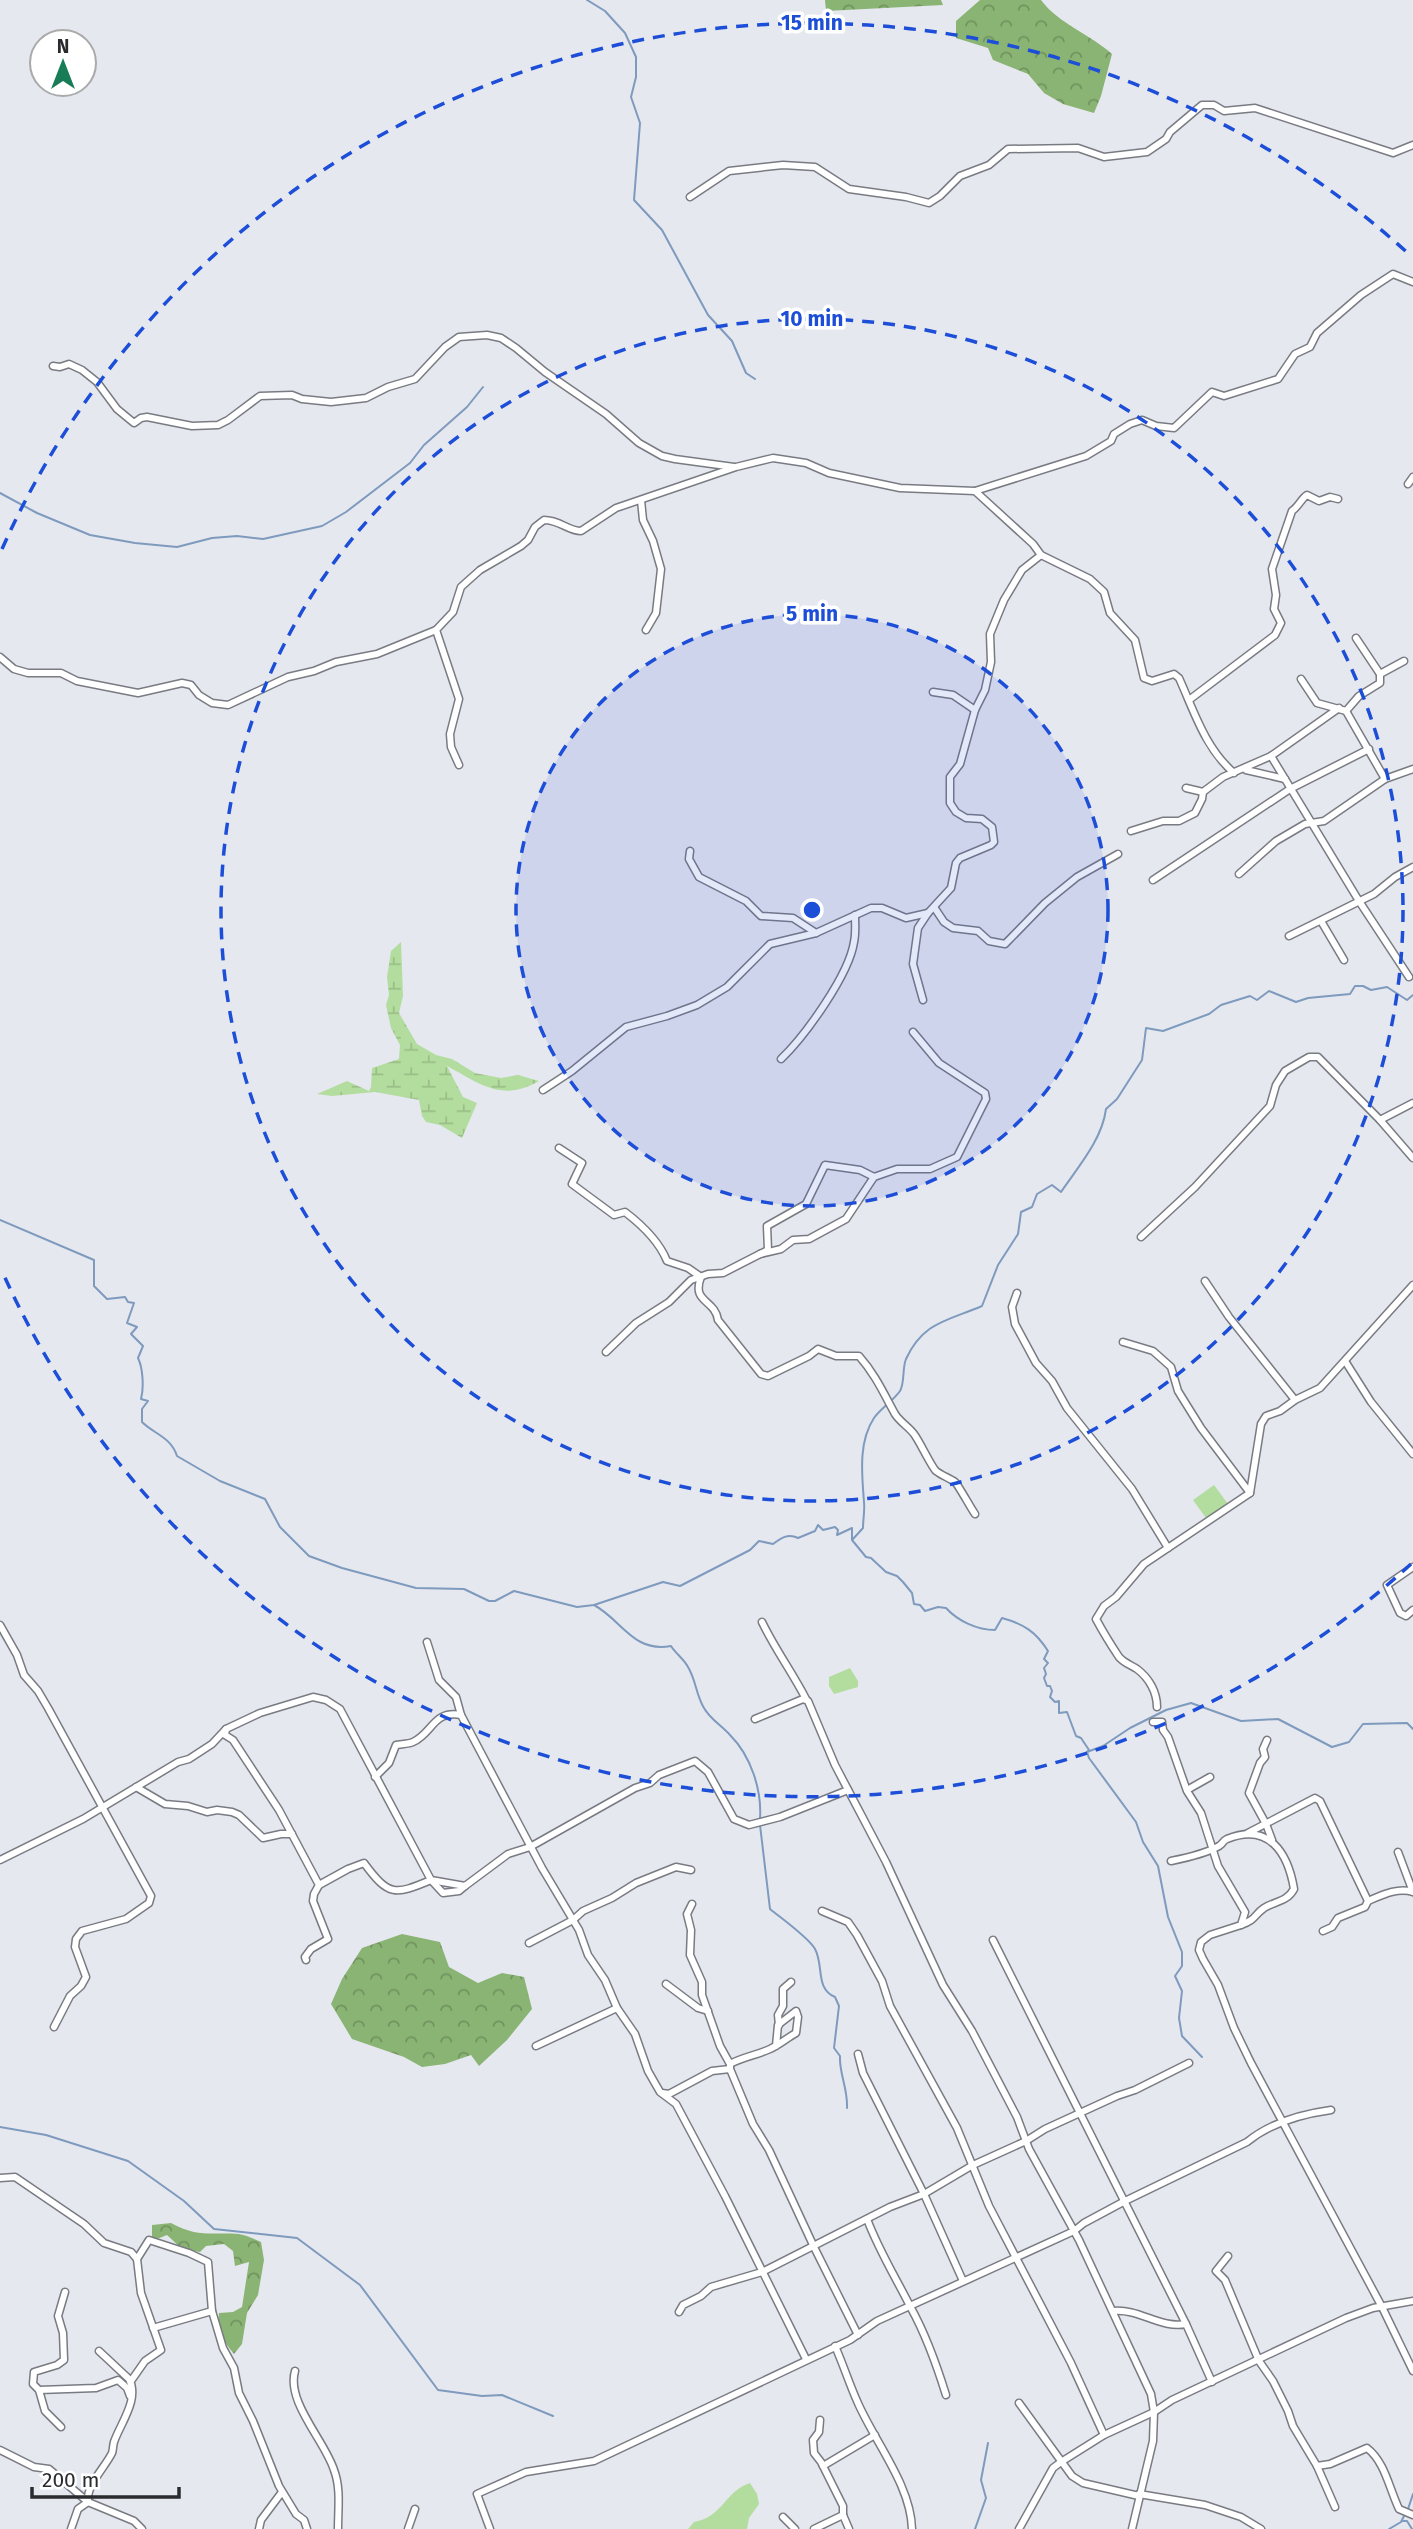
<svg xmlns="http://www.w3.org/2000/svg" width="1413" height="2529" font-family="'Fira Sans',sans-serif">
<style>
.forest{fill:url(#forest-crowns)}
.wetland{fill:url(#wetland-marsh)}
.garden{fill:#b3dd9e}
.lines{fill:none;stroke-linecap:round;stroke-linejoin:round}
.stream{stroke:#7e9abd;stroke-width:2}
.minor-casing{stroke:#797b82;stroke-width:9}
.minor{stroke:#fff;stroke-width:6}
.ring{fill:none;stroke:#1d4ed8;stroke-width:3.5;stroke-dasharray:12 9}
.centre{fill:#1d4ed8;stroke:#fff;stroke-width:3.5}
.ring-label{font-size:21px;text-anchor:middle;font-weight:bold;fill:#1d4ed8;stroke:#fff;stroke-width:7;stroke-linejoin:round;paint-order:stroke}
</style>
<defs>
<pattern id="forest-crowns" width="20" height="18" patternUnits="userSpaceOnUse" patternTransform="scale(1.75)"><rect width="20" height="18" fill="#8ab473"/><path d="M2 6a3 3 0 1 1 6 0M12 15a3 3 0 1 1 6 0" fill="none" stroke="#71935f"/></pattern>
<pattern id="wetland-marsh" width="20" height="14" patternUnits="userSpaceOnUse" patternTransform="scale(1.75)"><rect width="20" height="14" fill="#b3dd9e"/><path d="M1 5h8M5 5V1M11 12h8M15 12V8" fill="none" stroke="#9abe88"/></pattern>
</defs>
<rect width="100%" height="100%" fill="#e6e8f0"/>
<g class="forest">
<path d="M 825,0 L 941,0 L 943,5 L 826,11 Z"/>
<path d="M 980,0 L 1041,0 C 1059,24 1090,34 1112,54 L 1101,96 L 1094,113 L 1063,104 L 1044,93 L 1028,74 L 993,60 L 988,48 L 956,38 L 956,21 Z"/>
<path d="M 402,1934 L 440,1942 L 449,1967 L 478,1983 L 502,1973 L 524,1977 L 532,2009 L 507,2040 L 479,2066 L 471,2055 L 445,2064 L 422,2067 L 404,2057 L 352,2039 L 331,2004 L 342,1979 L 362,1948 Z"/>
<path d="M 171,2223 C 199,2238 210,2232 239,2234 C 246,2235 254,2239 261,2242 L 264,2260 L 258,2295 L 247,2313 L 242,2344 L 234,2354 C 223,2341 217,2330 219,2313 L 233,2312 L 242,2307 L 249,2262 L 235,2266 L 233,2251 L 224,2244 L 206,2246 L 200,2252 L 182,2249 L 167,2235 L 157,2239 L 152,2237 L 152,2225 Z"/>
</g>
<path class="wetland" d="M 401,942 L 403,996 L 399,1013 L 417,1044 L 436,1055 L 452,1059 L 475,1073 L 501,1078 L 518,1075 L 539,1081 C 502,1103 479,1083 447,1066 L 463,1097 L 477,1103 L 462,1138 L 440,1125 L 426,1122 L 422,1116 L 419,1100 L 375,1092 L 332,1096 L 317,1094 L 347,1081 L 369,1091 L 371,1087 L 372,1068 L 399,1059 L 400,1045 L 391,1028 L 386,1005 L 389,995 L 387,977 L 391,951 Z"/>
<g class="garden">
<path d="M 1214,1485 L 1228,1504 L 1206,1518 L 1193,1500 Z"/>
<path d="M 850,1668 L 858,1681 L 858,1687 L 834,1694 L 829,1686 L 829,1677 Z"/>
<path d="M 750,2483 L 757,2494 L 759,2504 L 749,2518 L 747,2529 L 688,2529 L 694,2522 C 723,2517 725,2491 750,2483 Z"/>
</g>
<g class="lines">
<g class="stream">
<path d="M 587,0 L 605,11 L 625,33 L 636,57 L 636,77 L 631,97 L 640,123 L 634,200 L 662,230 L 708,315 L 732,341 L 746,373 L 755,379"/>
<path d="M 0,493 L 37,513 L 90,535 L 135,543 L 177,547 L 212,538 L 237,536 L 263,539 L 322,526 L 346,512 L 410,463 L 424,445 L 467,407 L 483,387"/>
<path d="M 0,1220 L 94,1260 L 94,1286 L 107,1299 L 125,1297 L 128,1302 L 134,1303 L 127,1323 L 137,1327 L 131,1334 L 143,1346 L 138,1358 C 143,1368 144,1388 141,1399 L 148,1401 L 142,1409 L 142,1422 C 154,1434 171,1437 177,1456 L 220,1481 L 265,1499 L 280,1527 L 309,1556 L 342,1568 L 416,1588 L 464,1589 L 489,1601 L 495,1601 L 514,1591 L 577,1607 L 594,1605 L 663,1582 L 680,1586 L 750,1550 L 759,1541 L 773,1544 C 781,1538 788,1533 798,1538 L 815,1531 L 818,1525 L 823,1530 L 835,1527 L 838,1530 L 837,1535 L 852,1528 L 852,1540 L 866,1557 L 871,1558 L 886,1572 L 897,1576 L 903,1582 L 912,1593 L 914,1604 L 920,1605 L 925,1611 L 938,1607 L 946,1608 C 958,1621 977,1630 995,1630 L 1002,1618 C 1024,1624 1036,1632 1048,1651 L 1044,1659 L 1048,1663 L 1044,1668 L 1046,1674 L 1044,1678 L 1047,1686 L 1050,1686 L 1052,1691 L 1050,1697 L 1055,1702 L 1059,1701 L 1059,1713 L 1067,1712 L 1076,1736 L 1081,1738 L 1089,1750 L 1087,1752 L 1089,1758 L 1136,1822 L 1143,1842 L 1158,1866 L 1168,1917 L 1182,1952 L 1182,1966 L 1175,1976 L 1182,1991 L 1179,2018 L 1182,2036 L 1202,2057"/>
<path d="M 853,1539 L 863,1528 C 863,1519 865,1510 864,1502 C 862,1475 858,1442 874,1418 C 881,1408 893,1401 900,1391 C 905,1382 902,1369 906,1359 C 923,1322 947,1321 982,1306 L 998,1265 L 1018,1234 L 1021,1212 L 1032,1207 L 1037,1194 L 1052,1185 L 1061,1192 C 1078,1167 1102,1140 1106,1109 L 1117,1099 L 1142,1060 L 1146,1028 L 1163,1031 L 1209,1014 L 1221,1005 L 1250,996 L 1257,1000 L 1269,991 L 1296,1002 L 1308,998 L 1350,994 L 1355,986 L 1363,986 L 1371,990 L 1387,987 L 1407,1000 L 1413,995"/>
<path d="M 594,1605 C 622,1620 633,1653 671,1646 C 676,1654 684,1659 688,1667 C 696,1680 696,1695 704,1708 C 710,1719 721,1725 730,1735 C 751,1756 762,1790 760,1819"/>
<path d="M 1087,1752 L 1103,1746 L 1130,1728 L 1166,1710 L 1191,1703 L 1241,1721 L 1278,1719 L 1332,1747 L 1349,1742 L 1363,1724 L 1407,1723 L 1413,1729"/>
<path d="M 760,1825 L 770,1909 C 781,1918 809,1938 815,1949 C 824,1965 815,1989 835,1997 L 839,2006 L 834,2048 L 840,2056 C 839,2074 848,2088 847,2108"/>
<path d="M 0,2127 L 46,2135 L 128,2161 L 184,2201 L 214,2229 L 297,2238 L 360,2285 L 438,2390 L 482,2396 L 502,2395 L 553,2416"/>
<path d="M 1408,2509 L 1413,2494"/>
<path d="M 1403,2521 L 1407,2521 L 1412,2529"/>
<path d="M 975,2529 L 986,2498 L 981,2480 L 988,2443"/>
<path d="M 1389,2529 L 1401,2522 L 1405,2514"/>
</g>
<defs>
<g id="minor">
<path d="M 690,197 L 729,171 L 783,165 L 815,167 L 849,189 L 906,197 L 929,203 L 940,196 L 960,176 L 989,165 L 1008,149 L 1078,148 L 1104,157 L 1147,152 L 1166,139 L 1170,132 L 1202,105 L 1214,105 L 1224,111 L 1255,108 L 1393,153 L 1413,145"/>
<path d="M 53,366 L 60,367 L 69,364 L 82,370 L 97,382 L 117,409 L 134,423 L 141,418 L 147,417 L 192,426 L 218,425 L 228,420 L 260,396 L 292,395 L 302,399 L 331,402 L 366,398 L 388,387 L 415,379 L 445,347 L 459,337 L 487,335 L 501,338 L 516,348 L 545,372 L 606,414 L 639,443 L 662,456 L 675,459 L 734,467"/>
<path d="M 1408,484 L 1413,477"/>
<path d="M 975,491 L 1086,456 L 1111,441 L 1114,434 L 1130,424 L 1142,420 L 1156,426 L 1174,428 L 1212,392 L 1224,396 L 1278,379 L 1295,354 L 1310,347 L 1317,333 L 1361,295 L 1393,274 L 1413,282"/>
<path d="M 641,500 L 643,520 L 653,541 L 661,569 L 656,613 L 646,630"/>
<path d="M 1356,638 L 1380,674"/>
<path d="M 0,657 L 14,669 L 28,673 L 61,673 L 77,681 L 138,693 L 182,683 L 191,685 L 199,695 L 212,703 L 228,705 L 288,677 L 314,671 L 336,662 L 377,654 L 436,630"/>
<path d="M 1301,679 L 1317,703 L 1346,711 L 1385,779"/>
<path d="M 933,692 L 953,695 L 975,710"/>
<path d="M 1189,700 L 1275,635 L 1281,623 L 1274,609 L 1276,595 L 1272,569 L 1292,511 C 1299,506 1301,499 1307,495 L 1319,501 L 1330,497 L 1338,499"/>
<path d="M 1346,711 L 1359,696 L 1380,683 L 1380,674 L 1404,661"/>
<path d="M 1271,756 L 1359,901 L 1409,977"/>
<path d="M 459,765 L 451,747 L 450,734 L 459,699 L 436,630 L 453,612 L 461,587 L 480,570 L 521,546 L 528,540 L 535,527 L 544,520 C 560,520 568,531 581,531 L 616,508 L 736,467 L 773,458 L 806,463 L 829,473 L 900,488 L 975,491 L 1033,544 L 1041,555 L 1090,579 L 1104,592 L 1110,613 L 1135,640 L 1144,678 L 1152,681 L 1174,674 L 1179,678 C 1194,711 1205,748 1234,773"/>
<path d="M 1246,770 L 1285,779"/>
<path d="M 1186,788 L 1203,792 L 1223,777 L 1271,756 L 1339,708"/>
<path d="M 1131,831 L 1163,821 L 1179,821 L 1195,813 L 1202,799 L 1203,792"/>
<path d="M 690,851 L 689,859 L 699,877 L 746,901 L 761,916 L 793,918 L 816,933"/>
<path d="M 1239,874 L 1276,841 L 1305,824 L 1324,821 L 1385,779 L 1413,769"/>
<path d="M 1153,880 L 1290,789 L 1369,749"/>
<path d="M 934,907 L 944,922 L 953,928 L 978,931 L 989,941 L 1005,944 L 1045,903 L 1077,877 L 1118,854"/>
<path d="M 1321,921 L 1344,960"/>
<path d="M 1289,936 L 1374,894 L 1395,877 L 1413,867"/>
<path d="M 923,1000 L 913,964 L 918,928 L 928,913 L 951,888 L 956,863 L 960,858 L 991,845 L 994,842 L 992,827 L 982,819 L 966,818 L 956,812 L 950,803 L 950,777 L 960,764 L 975,710 L 985,690 L 991,662 L 990,634 L 1004,600 L 1022,570 L 1041,555"/>
<path d="M 781,1059 C 805,1036 849,975 854,942 C 856,933 855,924 855,915"/>
<path d="M 543,1090 L 572,1071 L 626,1027 L 667,1016 L 697,1005 L 727,987 L 770,944 L 816,933 L 871,908 L 882,908 L 906,918 L 928,913"/>
<path d="M 1380,1120 L 1413,1103"/>
<path d="M 559,1148 L 582,1163 L 572,1184 L 614,1215 L 625,1212 C 642,1225 659,1241 667,1261 L 688,1268 L 701,1277 C 691,1303 715,1299 718,1320 L 761,1374 L 768,1376 L 809,1356 L 818,1349 L 836,1356 L 859,1356 C 875,1374 884,1394 895,1414 C 900,1422 909,1427 914,1434 C 920,1442 931,1466 936,1471 C 941,1475 949,1478 955,1482 C 959,1486 970,1507 975,1514"/>
<path d="M 1141,1237 L 1195,1187 L 1270,1106 L 1276,1085 L 1285,1071 L 1309,1057 L 1318,1057 L 1380,1120 L 1413,1158"/>
<path d="M 760,1254 L 768,1250 L 767,1226 L 806,1204 L 825,1165 L 860,1170 L 874,1177 L 897,1169 L 930,1169 L 957,1157 L 986,1099 L 985,1093 L 939,1063 L 913,1032"/>
<path d="M 1205,1281 L 1229,1317 L 1295,1400"/>
<path d="M 1017,1293 L 1012,1307 L 1015,1324 L 1036,1363 L 1052,1381 L 1067,1408 L 1132,1489 L 1168,1548"/>
<path d="M 1123,1342 L 1153,1351 L 1171,1367 L 1178,1391 L 1201,1428 L 1250,1493"/>
<path d="M 606,1352 L 636,1323 L 669,1302 L 691,1280 L 708,1274 L 723,1273 L 760,1254 L 781,1249 L 793,1240 L 809,1239 L 846,1219 L 874,1177"/>
<path d="M 1345,1361 L 1371,1402 L 1413,1454"/>
<path d="M 1413,1567 L 1387,1585 L 1400,1613 L 1406,1616 L 1413,1610"/>
<path d="M 762,1622 C 775,1649 792,1672 806,1699"/>
<path d="M 0,1625 L 17,1655 L 24,1675 L 38,1691 L 48,1708 L 151,1896 L 149,1903 L 126,1919 L 82,1931 L 76,1939 L 75,1947 L 86,1977 L 81,1986 L 70,1996 L 54,2027"/>
<path d="M 427,1642 L 439,1680 L 456,1697 L 461,1715 L 542,1868 L 579,1930 L 588,1955 L 605,1980 L 617,2008 L 635,2034 L 648,2071 L 660,2092 L 676,2104 L 725,2196 L 806,2359"/>
<path d="M 1157,1707 C 1157,1692 1149,1678 1137,1669 C 1131,1665 1124,1663 1119,1657 C 1111,1645 1103,1632 1096,1619 L 1104,1606 L 1116,1597 L 1144,1564 L 1250,1493 L 1261,1424 L 1266,1416 L 1280,1411 L 1295,1400 L 1320,1388 L 1413,1285"/>
<path d="M 755,1719 L 803,1699 L 808,1701 L 835,1765 L 886,1862 L 943,1985 L 972,2031 L 1017,2117 L 1029,2149 L 1079,2240 L 1151,2394 L 1154,2412 L 1153,2441 L 1132,2529"/>
<path d="M 1153,1722 L 1162,1722 L 1163,1730 L 1168,1737 L 1187,1791 L 1201,1813 L 1218,1866 L 1245,1912 L 1241,1925 L 1210,1935 L 1201,1942 L 1199,1950 L 1203,1959 L 1218,1985 L 1234,2028 L 1251,2063 L 1382,2307 L 1413,2371"/>
<path d="M 226,1729 L 225,1735 L 233,1740 L 279,1810 L 319,1885 L 314,1894 L 313,1901 L 328,1939 L 311,1949 L 305,1957 L 306,1960"/>
<path d="M 1267,1740 L 1263,1749 L 1265,1757 L 1260,1763 L 1249,1793 L 1266,1824 L 1272,1840"/>
<path d="M 375,1777 L 389,1763 L 396,1745 C 401,1744 409,1744 413,1742 C 433,1733 433,1710 461,1715"/>
<path d="M 136,1787 L 165,1804 L 188,1806 L 207,1812 L 217,1810 L 232,1812 L 239,1815 L 263,1838 L 281,1834 L 292,1834"/>
<path d="M 1187,1790 L 1210,1777"/>
<path d="M 1248,1833 L 1315,1798 L 1320,1801 L 1368,1901"/>
<path d="M 1398,1852 L 1413,1892"/>
<path d="M 0,1860 L 83,1819 L 178,1762 L 189,1759 L 212,1744 L 226,1729 L 260,1713 L 313,1697 L 326,1700 L 340,1709 L 431,1880 L 465,1886 L 508,1854 L 530,1847 L 635,1788 L 650,1783 L 659,1775 L 695,1761 L 708,1772 L 734,1819 L 749,1825 L 780,1817 L 848,1790"/>
<path d="M 1171,1861 C 1186,1858 1205,1854 1219,1846 C 1225,1842 1221,1842 1227,1839 C 1269,1822 1288,1853 1294,1889 C 1287,1902 1275,1901 1264,1908 C 1253,1916 1257,1919 1241,1925"/>
<path d="M 319,1885 L 348,1869 L 364,1863 C 389,1897 395,1895 431,1880 L 443,1893 L 459,1891 L 465,1886"/>
<path d="M 692,1904 L 687,1914 L 691,1930 L 690,1955 L 702,1982 L 702,1995 L 720,2046 L 730,2064 L 730,2069 L 753,2124 L 769,2150 L 814,2247 L 858,2335"/>
<path d="M 822,1911 L 848,1922 L 857,1935 L 882,1981 L 890,2006 L 957,2128 L 989,2206 L 1071,2363 L 1104,2435"/>
<path d="M 1323,1931 L 1332,1927 L 1338,1918 L 1365,1907 L 1368,1901 C 1382,1895 1398,1887 1413,1892"/>
<path d="M 993,1940 L 1186,2324 L 1212,2382"/>
<path d="M 529,1943 L 573,1920 L 583,1911 L 612,1898 L 636,1883 L 676,1867 L 691,1870"/>
<path d="M 666,1984 L 698,2008 L 708,2011"/>
<path d="M 779,2025 L 778,2015 L 783,2006 L 783,1989 L 791,1982"/>
<path d="M 536,2046 L 617,2008"/>
<path d="M 858,2054 L 863,2073 L 924,2194 L 963,2281"/>
<path d="M 730,2064 C 743,2057 757,2055 770,2049 C 779,2045 787,2038 796,2033 L 798,2017 L 796,2011 L 778,2025 L 776,2046"/>
<path d="M 662,2093 L 669,2094 L 712,2071 L 730,2069"/>
<path d="M 0,2178 L 15,2177 L 84,2224 L 104,2243 L 131,2252 L 137,2259 L 141,2293 L 161,2350 L 145,2361 L 131,2381"/>
<path d="M 867,2219 C 879,2251 896,2278 911,2308 C 926,2335 937,2366 946,2395"/>
<path d="M 1228,2256 L 1216,2271 L 1225,2280 L 1259,2361 L 1273,2381 L 1288,2411 L 1293,2426 L 1317,2466 L 1330,2464 L 1367,2448 C 1385,2462 1389,2488 1399,2509 L 1413,2515"/>
<path d="M 137,2259 L 149,2240 L 189,2253 L 208,2262 L 212,2311 L 223,2348 L 234,2368 L 239,2393 L 253,2421 L 279,2486 L 296,2514 L 304,2520 L 307,2529"/>
<path d="M 1113,2311 C 1139,2308 1160,2329 1186,2324"/>
<path d="M 679,2312 L 683,2305 L 701,2296 L 711,2287 L 762,2272 L 890,2207 L 924,2194 L 973,2165 L 1026,2141 L 1045,2129 L 1117,2096 L 1135,2090 L 1189,2063"/>
<path d="M 153,2328 L 212,2311"/>
<path d="M 835,2346 C 843,2364 849,2383 857,2401 C 874,2441 911,2485 912,2529"/>
<path d="M 295,2371 C 286,2402 325,2441 334,2470 C 341,2488 338,2509 338,2529"/>
<path d="M 39,2390 L 96,2388 L 118,2380 L 127,2388 L 130,2396"/>
<path d="M 1019,2403 L 1072,2476 L 1083,2483 L 1139,2496"/>
<path d="M 820,2420 L 819,2432 L 813,2440 L 814,2453 L 821,2462 L 843,2506 L 843,2515 L 849,2529"/>
<path d="M 61,2427 L 45,2411 L 39,2390 L 33,2384 L 34,2372 L 57,2365 L 64,2360 L 63,2333 L 58,2316 L 65,2292"/>
<path d="M 0,2450 L 34,2467 L 49,2469 L 88,2502 L 134,2521 L 142,2529"/>
<path d="M 823,2466 L 875,2435"/>
<path d="M 1317,2466 L 1335,2507"/>
<path d="M 1139,2494 L 1205,2505 L 1241,2517 L 1261,2529"/>
<path d="M 783,2517 L 795,2529"/>
<path d="M 71,2529 L 78,2509 L 88,2502 C 86,2485 104,2469 112,2453 C 113,2451 113,2445 114,2442 C 120,2424 140,2399 129,2379 L 99,2351"/>
<path d="M 259,2529 L 261,2520 L 282,2492"/>
<path d="M 408,2529 L 415,2509"/>
<path d="M 490,2529 L 477,2494 L 526,2472 L 594,2461 L 850,2340 L 877,2321 L 1074,2231 L 1084,2223 L 1125,2201 L 1247,2142 C 1270,2123 1302,2114 1331,2110"/>
<path d="M 814,2529 L 843,2515"/>
<path d="M 1019,2529 L 1053,2468 L 1061,2462 L 1104,2435 L 1154,2412 L 1172,2400 L 1346,2318 L 1373,2308 L 1413,2301"/>
</g>
</defs>
<use href="#minor" class="minor-casing"/>
<use href="#minor" class="minor"/>
</g>
<circle cx="812" cy="910" r="296" fill="#1d4ed8" fill-opacity=".12"/>
<g class="ring">
<circle cx="812" cy="910" r="296"/>
<circle cx="812" cy="910" r="591"/>
<path d="M1411 1564A887 887 0 0 1 2 1271M2 549A887 887 0 0 1 1411 256"/>
</g>
<circle cx="812" cy="910" r="10" class="centre"/>
<g class="ring-label">
<text x="812" y="30">15 min</text>
<text x="812" y="326">10 min</text>
<text x="812" y="621">5 min</text>
</g>
<g transform="translate(63 63)"><circle r="33" fill="#ffffff" stroke="#aaaaab" stroke-width="2"/>
<path d="M0-5L12 26L0 18L-12 26Z" fill="#187d57"/>
<text y="-10" font-size="19" font-weight="bold" text-anchor="middle" fill="#2a2b2e">N</text>
</g>
<path d="M32 2487v10h147v-10" fill="none" stroke="#2a2b2e" stroke-width="3.5"/>
<text x="42" y="2487" font-size="21" fill="#2a2b2e" stroke="#ffffff" stroke-width="5" paint-order="stroke">200 m</text>
</svg>
